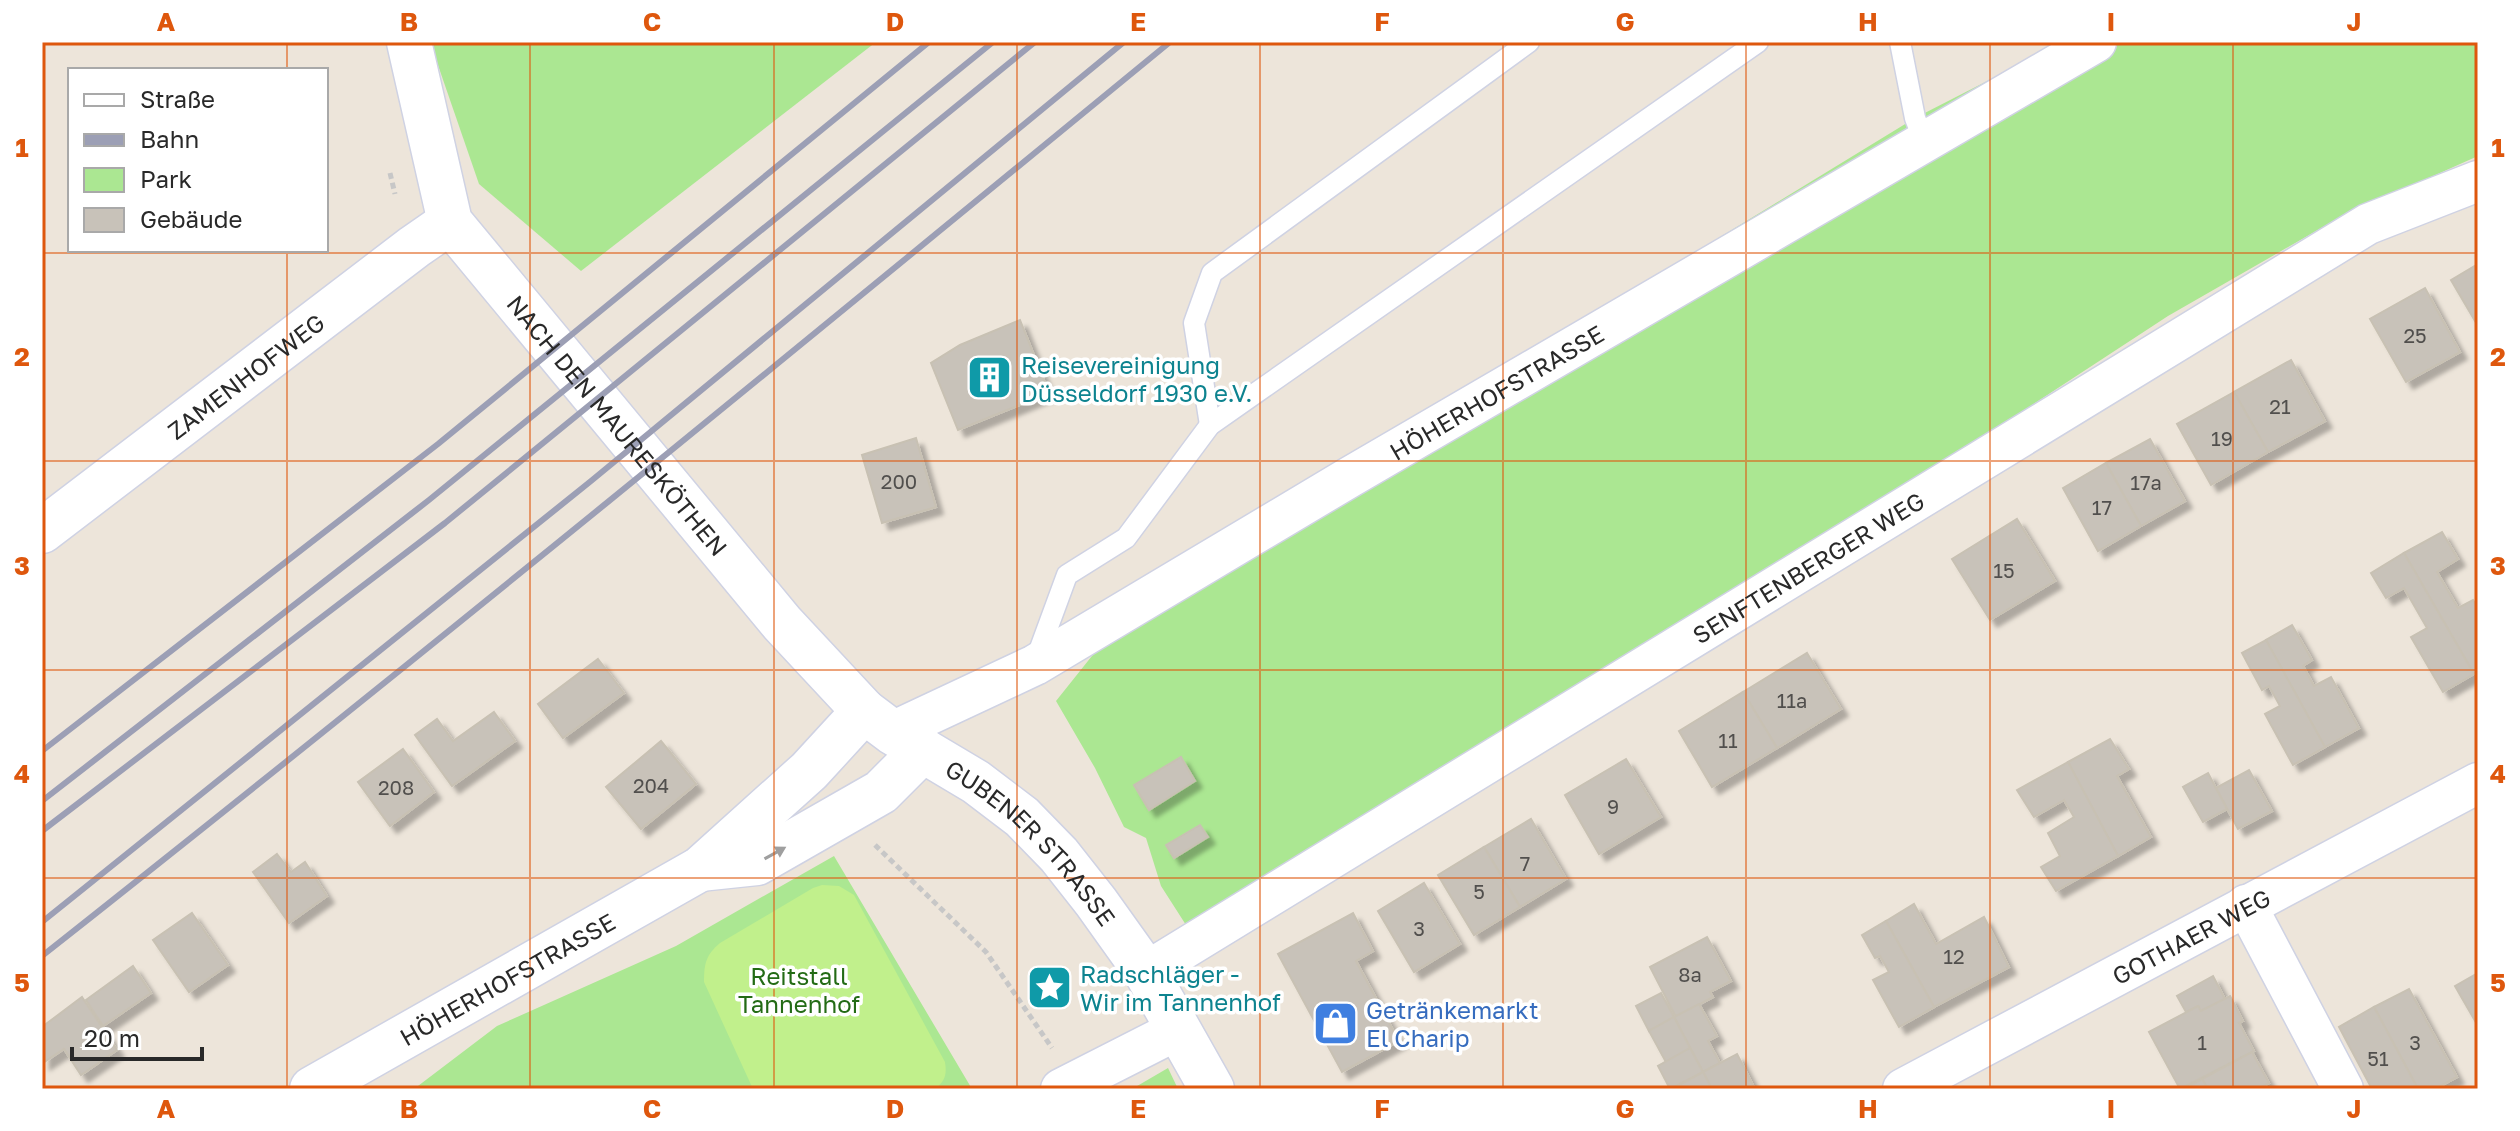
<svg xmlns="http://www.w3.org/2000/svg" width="2520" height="1131" font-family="'Golos Text',sans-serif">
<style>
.green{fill:#abe792}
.pitch{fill:#c1f08c}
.building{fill:#c8c2b9;stroke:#c8c1b3;stroke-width:2;filter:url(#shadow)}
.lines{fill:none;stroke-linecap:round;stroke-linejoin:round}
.service-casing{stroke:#cfd2e3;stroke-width:23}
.minor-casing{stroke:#cfd2e3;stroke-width:43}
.tertiary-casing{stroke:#cfd2e3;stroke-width:47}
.path{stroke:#c7c7c7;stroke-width:5;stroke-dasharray:6 4;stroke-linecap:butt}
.service{stroke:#fff;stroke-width:20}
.minor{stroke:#fff;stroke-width:40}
.tertiary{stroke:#fff;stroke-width:44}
.rail{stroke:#9c9fb5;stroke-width:6}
.oneway{fill:#9f9f9f}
.grid{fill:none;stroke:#de570d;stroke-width:2;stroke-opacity:0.55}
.labels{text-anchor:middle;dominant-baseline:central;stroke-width:7;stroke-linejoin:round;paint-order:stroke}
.number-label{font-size:20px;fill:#514f4d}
.culture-label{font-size:24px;fill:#0d838f;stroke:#fff;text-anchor:start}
.street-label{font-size:24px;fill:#292929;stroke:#fff}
.park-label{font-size:24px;fill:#236b15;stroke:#fff}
.shop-label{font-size:24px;fill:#366cbe;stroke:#fff;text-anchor:start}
.neatline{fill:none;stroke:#de570d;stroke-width:3}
.grid-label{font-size:26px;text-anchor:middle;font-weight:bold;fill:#de570d}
</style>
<defs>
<filter id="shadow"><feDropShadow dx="7" dy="7" stdDeviation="2" flood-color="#0004"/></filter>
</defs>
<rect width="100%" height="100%" fill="#ede5da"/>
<g class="green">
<path d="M 430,42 L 876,42 L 581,271 L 479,184 Z"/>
<path d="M 2063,42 L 2478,42 L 2478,156 L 2337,219 L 2168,316 L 1801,556 L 1186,925 L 1161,886 L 1146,838 L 1124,827 L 1095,768 L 1056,701 L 1147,587 L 1915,118 Z"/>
<path d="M 834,856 L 972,1089 L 414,1089 L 497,1026 L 676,946 Z"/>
<path d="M 1168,1068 L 1178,1089 L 1132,1089 Z"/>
</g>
<path class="pitch" d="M 822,885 L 839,886 L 854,895 L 945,1062 C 947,1075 945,1081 935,1089 L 753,1089 L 704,982 C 704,963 706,955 720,943 L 813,888 Z"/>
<g class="building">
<path d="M 2478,264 L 2478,326 L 2451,280 Z"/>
<path d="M 2425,288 L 2460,352 L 2406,382 L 2370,319 Z"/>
<path d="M 1020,320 L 1049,393 L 958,430 L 931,363 L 960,345 Z"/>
<path d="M 2291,360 L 2325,421 L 2268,452 L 2234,392 Z"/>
<path d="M 2234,392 L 2268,452 L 2211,485 L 2177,424 Z"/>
<path d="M 916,438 L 936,507 L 882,523 L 862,455 Z"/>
<path d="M 2150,439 L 2185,501 L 2141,526 L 2106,463 Z"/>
<path d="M 2106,463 L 2141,526 L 2098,551 L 2063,488 Z"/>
<path d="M 2017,519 L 2055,581 L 1990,620 L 1952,559 Z"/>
<path d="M 2442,532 L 2458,559 L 2437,572 L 2458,608 L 2473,600 L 2478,608 L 2478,672 L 2474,674 L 2404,553 Z"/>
<path d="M 2404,553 L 2474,674 L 2443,692 L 2411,637 L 2427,628 L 2404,588 L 2386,598 L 2371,573 Z"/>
<path d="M 2292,625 L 2312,660 L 2303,666 L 2314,686 L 2331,677 L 2359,728 L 2325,747 L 2266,640 Z"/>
<path d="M 2266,640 L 2325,747 L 2293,765 L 2265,714 L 2280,706 L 2269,686 L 2262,690 L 2242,653 Z"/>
<path d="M 1807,653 L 1841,709 L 1777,748 L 1743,692 Z"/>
<path d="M 598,659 L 624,693 L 563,738 L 538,704 Z"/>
<path d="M 1743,692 L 1777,748 L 1712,787 L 1679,731 Z"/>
<path d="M 494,712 L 515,741 L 452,786 L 415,735 L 437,719 L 453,741 Z"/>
<path d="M 2110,739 L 2129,769 L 2117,776 L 2151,837 L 2118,856 L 2068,762 Z"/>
<path d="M 661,741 L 696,784 L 641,829 L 606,787 Z"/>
<path d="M 403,749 L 434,792 L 390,826 L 358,782 Z"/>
<path d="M 1181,757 L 1195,781 L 1149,810 L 1134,785 Z"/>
<path d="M 1626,759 L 1661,817 L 1599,854 L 1565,795 Z"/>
<path d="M 2068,762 L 2118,856 L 2056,891 L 2041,867 L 2060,856 L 2048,833 L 2074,817 L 2064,800 L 2034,817 L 2017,790 Z"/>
<path d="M 2249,770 L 2272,811 L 2238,829 L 2216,788 Z"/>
<path d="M 2208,773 L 2227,809 L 2203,822 L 2183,787 Z"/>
<path d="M 1531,819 L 1566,879 L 1520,907 L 1484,847 Z"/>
<path d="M 1200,825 L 1208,837 L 1174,858 L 1166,845 Z"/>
<path d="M 1484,847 L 1520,907 L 1474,935 L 1438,875 Z"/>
<path d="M 277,854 L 291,872 L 305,862 L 327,896 L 289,923 L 253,872 Z"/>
<path d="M 1424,883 L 1460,944 L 1414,972 L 1378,911 Z"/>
<path d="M 1914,904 L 1936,944 L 1984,917 L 2009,967 L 1934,1007 L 1886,921 Z"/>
<path d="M 192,913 L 228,965 L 189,992 L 153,940 Z"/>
<path d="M 1353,913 L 1373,951 L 1356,961 L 1399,1041 L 1342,1072 L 1278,954 Z"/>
<path d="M 1886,921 L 1934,1007 L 1899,1027 L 1873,980 L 1889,972 L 1880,956 L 1875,958 L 1862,935 Z"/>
<path d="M 1707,937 L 1731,981 L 1710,992 L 1713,997 L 1676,1017 L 1650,967 Z"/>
<path d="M 133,966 L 151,993 L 103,1026 L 86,1000 Z"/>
<path d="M 2478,973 L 2478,1026 L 2455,986 Z"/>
<path d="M 2213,976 L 2225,999 L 2201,1011 L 2198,1006 L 2186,1012 L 2177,996 Z"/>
<path d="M 2409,989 L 2457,1077 L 2435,1089 L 2418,1089 L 2374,1007 Z"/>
<path d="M 1661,993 L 1674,1017 L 1649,1031 L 1636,1006 Z"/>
<path d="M 2230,996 L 2243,1021 L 2239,1023 L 2254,1051 L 2180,1089 L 2149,1032 L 2198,1006 L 2201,1011 Z"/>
<path d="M 82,997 L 117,1050 L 81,1075 L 64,1049 L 43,1063 L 42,1027 Z"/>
<path d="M 1699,1004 L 1717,1036 L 1708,1041 L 1720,1063 L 1703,1072 L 1674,1017 Z"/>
<path d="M 2374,1007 L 2418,1089 L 2372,1089 L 2339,1027 Z"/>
<path d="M 1674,1017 L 1690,1048 L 1666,1062 L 1649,1031 Z"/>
<path d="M 1690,1048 L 1703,1072 L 1670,1089 L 1658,1066 Z"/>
<path d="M 2252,1052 L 2269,1083 L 2258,1089 L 2208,1089 L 2202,1079 Z"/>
<path d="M 1737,1054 L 1755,1089 L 1712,1089 L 1703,1072 Z"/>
<path d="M 1703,1072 L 1712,1089 L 1672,1089 Z"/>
<path d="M 2202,1079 L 2208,1089 L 2183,1089 Z"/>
</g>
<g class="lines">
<defs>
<g id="service">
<path d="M 1900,42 L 1915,118 L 1924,141"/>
<path d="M 1210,425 L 1194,323 L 1212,273 L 1529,42"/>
<path d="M 1035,662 L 1067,575 L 1126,538 L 1210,425 L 1758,42"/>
</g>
<g id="minor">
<path id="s1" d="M 892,732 L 1035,665 L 1350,477 L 2096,42"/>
<path d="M 2246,905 L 2343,1089"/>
<path id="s2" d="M 1146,972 L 2368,224 L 2478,181"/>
<path d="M 1061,1089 L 1179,1029"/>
<path id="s3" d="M 1903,1089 L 2478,783"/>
</g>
<g id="tertiary">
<path id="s4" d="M 409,42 L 450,222 L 782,623 L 864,711 L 892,732 L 976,782 L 1022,817 L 1059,855 L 1096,902 L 1146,972 L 1212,1089"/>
<path id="s5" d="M 42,531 L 414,247 L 450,222"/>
<path d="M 700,869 L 757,863 L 881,792 L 923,750"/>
<path id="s6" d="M 312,1089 L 700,869 L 809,771 L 864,711"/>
</g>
</defs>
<use href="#service" class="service-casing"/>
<use href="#minor" class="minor-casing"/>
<use href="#tertiary" class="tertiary-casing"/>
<g class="path">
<path d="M 390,173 L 395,194"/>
<path d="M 875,845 L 986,952 L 1052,1048"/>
</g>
<use href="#service" class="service"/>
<use href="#minor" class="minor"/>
<use href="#tertiary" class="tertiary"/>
<g class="rail">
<path d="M 42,751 L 438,444 L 929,42"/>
<path d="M 42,801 L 429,500 L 993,42"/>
<path d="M 42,831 L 445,523 L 1035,42"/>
<path d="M 42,922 L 591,481 L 1124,42"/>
<path d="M 42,956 C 422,656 796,349 1170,42"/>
</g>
</g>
<defs><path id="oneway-solid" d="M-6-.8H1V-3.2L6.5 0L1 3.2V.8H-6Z" transform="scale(2)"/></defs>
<use class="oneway" href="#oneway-solid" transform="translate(775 853) rotate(-29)"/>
<path class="grid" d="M 287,42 L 287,70M 530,42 L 530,1089M 774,42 L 774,1089M 1017,42 L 1017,1089M 1260,42 L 1260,1089M 1503,42 L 1503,1089M 1746,42 L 1746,1089M 1990,42 L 1990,1089M 2233,42 L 2233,1089M 287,250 L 287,1089M 42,253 L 2478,253M 42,461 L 2478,461M 42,670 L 2478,670M 42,878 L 2478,878"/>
<defs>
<symbol id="building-square" viewBox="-11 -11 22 22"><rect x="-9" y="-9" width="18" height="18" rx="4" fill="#0f9aa8" stroke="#fff"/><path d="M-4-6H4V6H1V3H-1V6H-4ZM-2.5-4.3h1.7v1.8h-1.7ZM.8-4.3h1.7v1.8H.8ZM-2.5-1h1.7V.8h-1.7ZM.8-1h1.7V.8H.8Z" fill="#fff"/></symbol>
<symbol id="sight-square" viewBox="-11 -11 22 22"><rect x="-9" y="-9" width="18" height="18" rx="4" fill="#0f9aa8" stroke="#fff"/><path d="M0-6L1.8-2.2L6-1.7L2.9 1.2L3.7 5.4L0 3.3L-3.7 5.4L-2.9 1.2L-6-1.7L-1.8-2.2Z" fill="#fff"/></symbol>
<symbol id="shop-square" viewBox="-11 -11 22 22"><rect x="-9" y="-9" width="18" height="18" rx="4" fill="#3f7fe0" stroke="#fff"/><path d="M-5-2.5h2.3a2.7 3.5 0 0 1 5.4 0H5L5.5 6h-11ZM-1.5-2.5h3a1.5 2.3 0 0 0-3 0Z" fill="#fff"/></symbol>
</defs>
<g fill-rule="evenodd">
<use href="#building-square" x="964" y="352" width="51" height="51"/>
<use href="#sight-square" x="1024" y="962" width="51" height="51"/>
<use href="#shop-square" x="1310" y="998" width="51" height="51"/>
</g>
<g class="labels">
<g class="number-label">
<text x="2415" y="335">25</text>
<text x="2280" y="406">21</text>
<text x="2222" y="438">19</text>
<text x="899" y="481">200</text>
<text x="2146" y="482">17a</text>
<text x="2102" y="507">17</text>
<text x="2004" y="570">15</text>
<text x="1792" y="700">11a</text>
<text x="1728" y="740">11</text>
<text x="651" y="785">204</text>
<text x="396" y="787">208</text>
<text x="1613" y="806">9</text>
<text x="1525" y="863">7</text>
<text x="1479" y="891">5</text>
<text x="1419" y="928">3</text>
<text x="1954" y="956">12</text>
<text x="1690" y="974">8a</text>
<text x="2202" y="1042">1</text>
<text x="2415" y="1042">3</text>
<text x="2378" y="1058">51</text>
</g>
<g class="culture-label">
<text x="1021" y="364">Reisevereinigung<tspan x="1021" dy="28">Düsseldorf 1930 e.V.</tspan></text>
<text x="1080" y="973">Radschläger -<tspan x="1080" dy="28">Wir im Tannenhof</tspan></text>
</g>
<g class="street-label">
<text stroke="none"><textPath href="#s5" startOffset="256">ZAMENHOFWEG</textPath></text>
<text stroke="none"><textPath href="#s1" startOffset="694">HÖHERHOFSTRASSE</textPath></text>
<text stroke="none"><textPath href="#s4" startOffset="448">NACH DEN MAURESKÖTHEN</textPath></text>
<text stroke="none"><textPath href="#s2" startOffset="776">SENFTENBERGER WEG</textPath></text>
<text stroke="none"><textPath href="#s4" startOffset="1040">GUBENER STRASSE</textPath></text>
<text stroke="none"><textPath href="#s3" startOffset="326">GOTHAER WEG</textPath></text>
<text stroke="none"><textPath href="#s6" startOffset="224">HÖHERHOFSTRASSE</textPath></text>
</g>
<g class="park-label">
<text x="799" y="975">Reitstall<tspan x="799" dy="28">Tannenhof</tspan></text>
</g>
<g class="shop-label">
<text x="1366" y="1009">Getränkemarkt<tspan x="1366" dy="28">El Charip</tspan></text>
</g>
</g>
<rect width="2520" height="1131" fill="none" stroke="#ffffff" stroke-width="88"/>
<rect x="68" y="68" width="260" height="184" fill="#ffffff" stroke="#a9a9a9" stroke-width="2"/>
<rect x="84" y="94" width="40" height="12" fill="#ffffff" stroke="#a9a9a9" stroke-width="2"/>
<text x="140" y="108" font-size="24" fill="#292929">Straße</text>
<rect x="84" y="134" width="40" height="12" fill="#9c9fb5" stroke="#a9a9a9" stroke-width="2"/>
<text x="140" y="148" font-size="24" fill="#292929">Bahn</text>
<rect x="84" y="168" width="40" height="24" fill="#abe792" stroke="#a9a9a9" stroke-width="2"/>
<text x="140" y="188" font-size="24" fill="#292929">Park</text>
<rect x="84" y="208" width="40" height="24" fill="#c8c2b9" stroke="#a9a9a9" stroke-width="2"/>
<text x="140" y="228" font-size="24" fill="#292929">Gebäude</text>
<path d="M72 1047v12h130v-12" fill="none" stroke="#292929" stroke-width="4"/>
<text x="84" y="1047" font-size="24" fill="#292929" stroke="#ffffff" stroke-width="6" paint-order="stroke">20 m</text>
<rect x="44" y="44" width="2432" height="1043" class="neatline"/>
<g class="grid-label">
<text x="166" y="31">A</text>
<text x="409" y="31">B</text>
<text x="652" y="31">C</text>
<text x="895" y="31">D</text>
<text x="1138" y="31">E</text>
<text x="1382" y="31">F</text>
<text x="1625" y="31">G</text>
<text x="1868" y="31">H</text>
<text x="2111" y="31">I</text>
<text x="2354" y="31">J</text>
<text x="22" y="157">1</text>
<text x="2498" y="157">1</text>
<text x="22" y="366">2</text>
<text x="2498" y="366">2</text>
<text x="22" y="575">3</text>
<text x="2498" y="575">3</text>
<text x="22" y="783">4</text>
<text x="2498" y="783">4</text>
<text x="22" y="992">5</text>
<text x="2498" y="992">5</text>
<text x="166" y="1118">A</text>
<text x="409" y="1118">B</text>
<text x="652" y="1118">C</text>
<text x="895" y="1118">D</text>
<text x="1138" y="1118">E</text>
<text x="1382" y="1118">F</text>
<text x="1625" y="1118">G</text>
<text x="1868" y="1118">H</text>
<text x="2111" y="1118">I</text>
<text x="2354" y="1118">J</text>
</g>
</svg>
